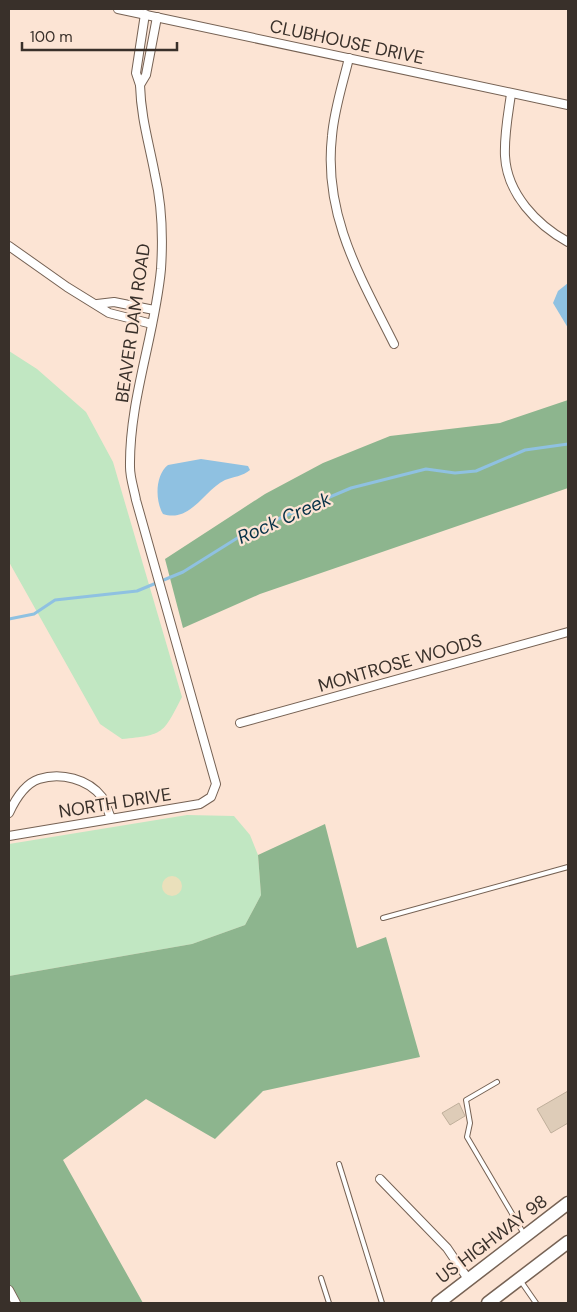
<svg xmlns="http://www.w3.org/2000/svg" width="577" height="1312" font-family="'DM Sans',sans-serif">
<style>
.green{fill:#c1e7c2}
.forest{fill:#8db58e}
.sand{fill:#eae0bb}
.water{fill:#8fc1e1}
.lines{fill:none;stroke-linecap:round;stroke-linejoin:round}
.stream{stroke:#8fc1e1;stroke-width:3}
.building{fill:#deccb8;stroke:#c0af9b}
.lane-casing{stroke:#766254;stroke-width:6}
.street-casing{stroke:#766254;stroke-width:10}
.primary-casing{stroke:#766254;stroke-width:15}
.lane{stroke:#fff;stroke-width:4}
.street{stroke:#fff;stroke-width:8}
.primary{stroke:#fff;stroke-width:12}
.labels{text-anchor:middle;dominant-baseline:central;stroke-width:4.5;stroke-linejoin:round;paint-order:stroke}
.street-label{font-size:18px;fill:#39302a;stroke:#fce4d4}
.water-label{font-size:19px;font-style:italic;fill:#063147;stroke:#fce4d4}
</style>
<rect width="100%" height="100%" fill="#fce4d4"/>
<g class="green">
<path d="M 9,351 L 37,369 L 86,412 L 113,462 L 182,697 C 163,734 164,735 122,739 L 100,724 L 9,562 Z"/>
<path d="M 187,815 L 234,816 L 250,835 L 258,855 L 261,895 L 245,925 L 192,944 L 9,976 L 9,844 Z"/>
</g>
<g class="forest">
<path d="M 568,400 L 568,488 L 260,594 L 183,628 L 165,559 L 265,494 L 323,463 L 390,436 L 500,423 Z"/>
<path d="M 325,824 L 357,948 L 386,937 L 420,1057 L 263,1091 L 215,1139 L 146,1099 L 63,1160 L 143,1303 L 9,1303 L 9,976 L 192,944 L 245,925 L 261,895 L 258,855 Z"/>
</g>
<circle class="sand" cx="172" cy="886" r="10"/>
<g class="water">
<path d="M 568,283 L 568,328 L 553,303 L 558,291 Z"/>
<path d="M 201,459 L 248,466 L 250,470 C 243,476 233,477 225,480 C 204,490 191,523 163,514 C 155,501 155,475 168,465 Z"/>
</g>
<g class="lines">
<path class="stream" d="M 9,619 L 34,614 L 55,600 L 137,591 L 183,572 L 255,527 L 263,530 L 278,519 L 351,488 L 426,469 L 455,473 L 476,471 L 525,450 L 568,444"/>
</g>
<g class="building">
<path d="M 568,1091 L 568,1123 L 551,1133 L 537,1109 Z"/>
<path d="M 459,1103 L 465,1116 L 450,1125 L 442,1113 Z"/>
</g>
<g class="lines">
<defs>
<g id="lane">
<path d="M 383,918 L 568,867"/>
<path d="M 497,1082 L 466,1100 L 470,1123 L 467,1137 L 524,1234"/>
<path d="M 339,1164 L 382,1303"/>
<path d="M 321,1278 L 329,1303"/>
<path d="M 520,1280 L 536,1303"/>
</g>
<g id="street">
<path d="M 118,9 L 568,105"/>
<path d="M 145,14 L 136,73 L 140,85 L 146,75 L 157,17"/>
<path d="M 349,58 C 343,83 334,110 332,136 C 323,215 360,276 394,344"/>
<path d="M 511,94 C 508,115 504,135 505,156 C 507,194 537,225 568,242"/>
<path d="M 9,246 L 67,287 L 109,313 L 152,324"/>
<path d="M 97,304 L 114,302 L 154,310"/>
<path d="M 240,723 L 568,632"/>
<path d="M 9,813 C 15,800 24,784 39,779 C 61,772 88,779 102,797 C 106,803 108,812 111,818"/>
<path d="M 9,836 L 200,804 L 211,797 L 216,784 L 136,500 C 134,489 130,478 130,467 C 129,400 155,335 161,269 C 163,238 162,205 155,175 C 149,143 141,118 140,85"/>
<path d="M 380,1179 L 447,1248 L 468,1279"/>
<path d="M 9,1290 L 16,1303"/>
</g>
<g id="primary">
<path d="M 438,1303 L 568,1203"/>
<path d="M 488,1303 L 568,1242"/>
</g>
</defs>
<use href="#lane" class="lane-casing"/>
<use href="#street" class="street-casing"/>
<use href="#primary" class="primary-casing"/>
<use href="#lane" class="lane"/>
<use href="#street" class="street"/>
<use href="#primary" class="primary"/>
</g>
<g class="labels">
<g class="street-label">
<text transform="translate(347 42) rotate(12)">CLUBHOUSE DRIVE</text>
<text transform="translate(133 323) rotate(-82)">BEAVER DAM ROAD</text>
<text transform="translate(400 663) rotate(-16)">MONTROSE WOODS</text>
<text transform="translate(115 803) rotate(-9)">NORTH DRIVE</text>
<text transform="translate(492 1239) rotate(-37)">US HIGHWAY 98</text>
</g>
<g class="water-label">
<text transform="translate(284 518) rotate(-24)">Rock Creek</text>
</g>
</g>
<rect width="577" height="1312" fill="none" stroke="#39302a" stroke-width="20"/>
<path d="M22 42v8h155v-8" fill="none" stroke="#39302a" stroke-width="2.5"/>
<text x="30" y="42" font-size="15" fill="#39302a" stroke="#fce4d4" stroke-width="4" paint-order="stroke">100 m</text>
</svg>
